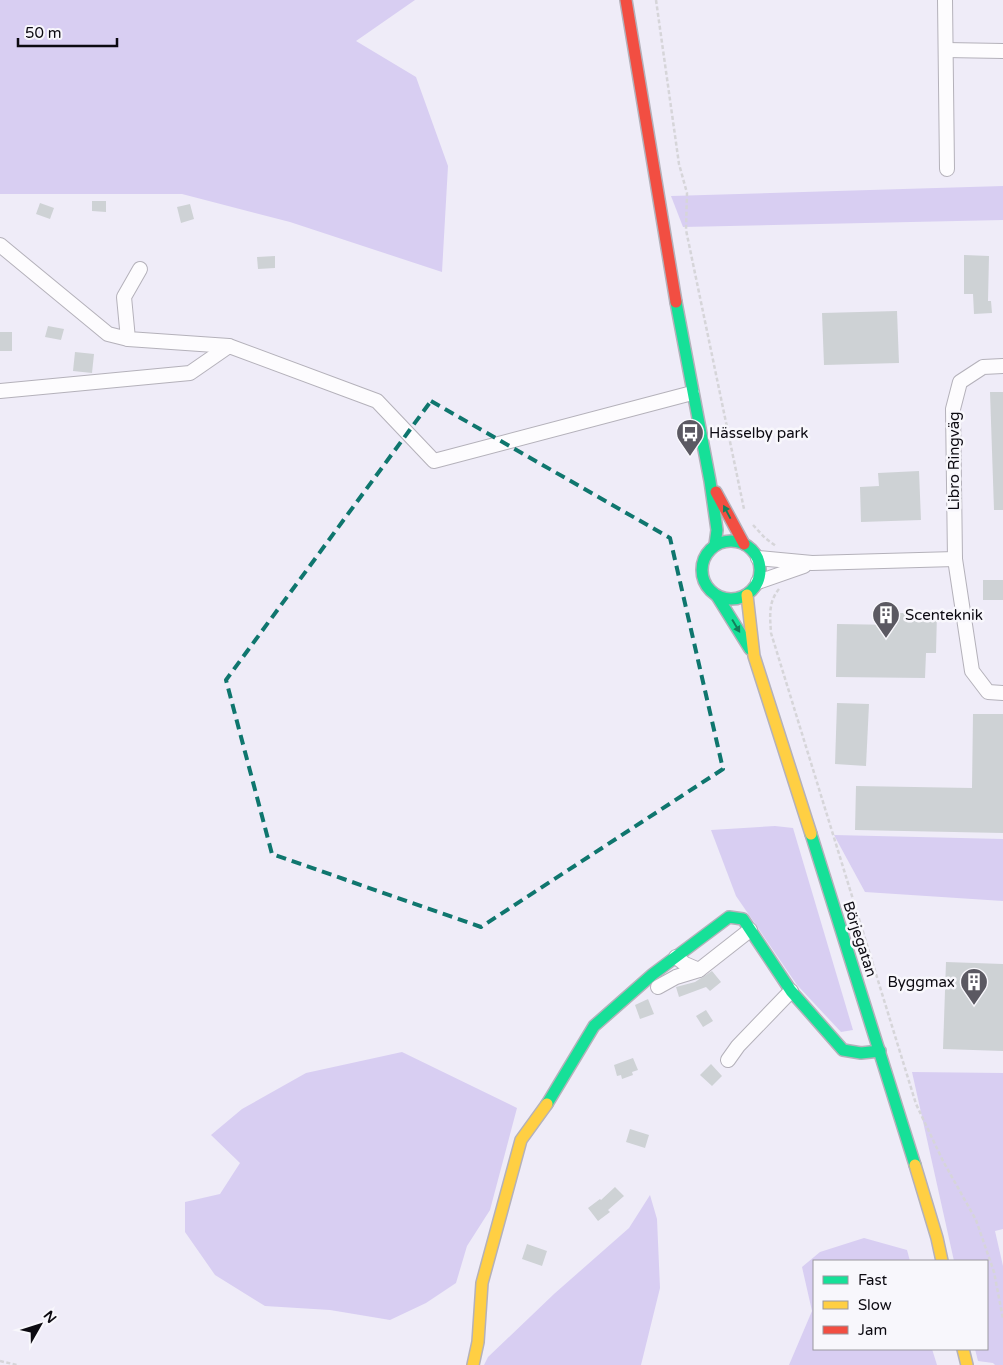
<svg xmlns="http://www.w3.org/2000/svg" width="1003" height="1365" font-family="'Varela Round',sans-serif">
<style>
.green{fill:#d8cef2}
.building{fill:#ced2d5}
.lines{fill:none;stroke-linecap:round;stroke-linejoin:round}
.street-casing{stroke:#b4b1ba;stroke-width:16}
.fast-casing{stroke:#b4b1ba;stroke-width:14}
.slow-casing{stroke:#b4b1ba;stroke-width:14}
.jam-casing{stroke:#b4b1ba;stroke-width:14}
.path{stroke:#d6d5d9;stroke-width:2.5;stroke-dasharray:4 2.5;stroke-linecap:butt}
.street{stroke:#fdfcfe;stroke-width:14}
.fast{stroke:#16e098;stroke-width:11}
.slow{stroke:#ffcf43;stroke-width:11}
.jam{stroke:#f24e42;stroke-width:11}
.oneway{fill:#12805b}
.marked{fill:none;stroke:#0f766e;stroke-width:4;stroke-dasharray:10 6;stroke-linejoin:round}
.labels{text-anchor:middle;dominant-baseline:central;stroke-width:5;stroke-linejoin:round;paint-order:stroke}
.poi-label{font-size:15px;fill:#0c0a11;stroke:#f8f7fc;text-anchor:start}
.street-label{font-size:15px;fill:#0c0a11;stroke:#f8f7fc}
</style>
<rect width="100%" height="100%" fill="#efecf8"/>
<g class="green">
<path d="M 0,0 L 415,0 L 356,41 L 416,77 L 448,166 L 442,272 L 290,222 L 182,194 L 0,194 Z"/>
<path d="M 1003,186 L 1003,220 L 683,227 L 671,196 Z"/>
<path d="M 775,826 L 793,828 L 853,1030 L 841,1032 L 797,985 L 736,896 L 711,830 Z"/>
<path d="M 834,835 L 1003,839 L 1003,901 L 865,892 Z"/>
<path d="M 402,1052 L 517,1108 L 490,1210 L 467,1246 L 456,1283 L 426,1303 L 390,1320 L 330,1310 L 265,1306 L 215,1275 L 185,1232 L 185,1202 L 220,1194 L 240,1163 L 211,1135 L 242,1109 L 306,1073 Z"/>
<path d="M 912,1072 L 1003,1073 L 1003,1229 L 995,1231 L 1003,1266 L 1003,1365 L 995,1365 L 993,1363 L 978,1361 L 975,1349 L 987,1349 L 987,1261 L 954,1261 Z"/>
<path d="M 650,1195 L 657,1219 L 660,1288 L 641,1365 L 484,1365 L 488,1357 L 554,1294 L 629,1228 Z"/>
<path d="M 864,1238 L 907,1250 L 910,1261 L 814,1261 L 814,1349 L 932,1349 L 937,1365 L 789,1365 L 812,1311 L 802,1267 L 820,1252 Z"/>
</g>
<g class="building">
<path d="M 92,201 L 106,201 L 106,212 L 92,211 Z"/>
<path d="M 40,203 L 54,208 L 50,219 L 36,214 Z"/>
<path d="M 190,204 L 194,219 L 181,223 L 177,207 Z"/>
<path d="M 964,255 L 989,256 L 988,301 L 991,301 L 992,313 L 974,314 L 973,294 L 964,294 Z"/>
<path d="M 275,256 L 275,268 L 258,269 L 257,257 Z"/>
<path d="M 897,311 L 899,363 L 824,365 L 822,313 Z"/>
<path d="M 48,326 L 64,329 L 61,340 L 45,337 Z"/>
<rect x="0" y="332" width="12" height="19"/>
<path d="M 75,352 L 94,354 L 92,373 L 73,371 Z"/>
<path d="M 990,392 L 1003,392 L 1003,510 L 994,510 Z"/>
<path d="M 919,471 L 921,520 L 861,522 L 860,487 L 879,486 L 878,473 Z"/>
<rect x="983" y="580" width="20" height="20"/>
<path d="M 897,613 L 937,613 L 936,653 L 926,653 L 925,678 L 836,677 L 837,624 L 897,625 Z"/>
<path d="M 837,703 L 869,704 L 866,766 L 835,764 Z"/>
<path d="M 973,714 L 1003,714 L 1003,833 L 855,830 L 856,786 L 972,788 Z"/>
<path d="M 946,962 L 1003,964 L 1003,1051 L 943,1049 Z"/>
<path d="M 712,971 L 721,982 L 710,991 L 706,987 L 679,997 L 676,987 L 695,982 Z"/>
<path d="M 648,999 L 654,1014 L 640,1019 L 635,1005 Z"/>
<path d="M 706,1010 L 713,1021 L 703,1027 L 696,1016 Z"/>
<path d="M 633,1058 L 638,1070 L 632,1072 L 633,1075 L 622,1079 L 621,1075 L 617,1076 L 614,1065 Z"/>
<path d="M 711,1064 L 722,1076 L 712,1086 L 700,1075 Z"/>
<path d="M 630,1129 L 649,1135 L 645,1148 L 626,1142 Z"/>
<path d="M 615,1187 L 624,1196 L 608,1210 L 610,1212 L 598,1221 L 588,1208 L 600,1199 L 601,1200 Z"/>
<path d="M 527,1244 L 547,1251 L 542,1266 L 522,1259 Z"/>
</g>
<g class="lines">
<defs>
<g id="street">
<path d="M 945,0 L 947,169"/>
<path d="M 946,50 L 1003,51"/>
<path d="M 0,245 L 108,334 L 128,339"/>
<path d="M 140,269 L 124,297 L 128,339 L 229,346"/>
<path d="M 1003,366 L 983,367 L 960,382 L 953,409 L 955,559 L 972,671 L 988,692 L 1003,693"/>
<path d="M 0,391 L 190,373 L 229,346 L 377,401 L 434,461 L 692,393"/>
<path d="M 758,558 L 812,563 L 955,559"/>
<path d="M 758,582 L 804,566"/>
<path d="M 676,957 L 685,964 L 699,970 L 750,930"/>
<path d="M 658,987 L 676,977 L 699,970"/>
<path d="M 728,1060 L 738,1046 L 791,991"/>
</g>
<g id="fast">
<path d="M 676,302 L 710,481 L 717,530 L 715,545"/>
<circle cx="731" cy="570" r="29"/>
<path d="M 717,596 L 750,649"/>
<path d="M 811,834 L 915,1165"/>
<path d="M 547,1104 L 594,1026 L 653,974 L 729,917 L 743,919 L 791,991 L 843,1050 L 861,1053 L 880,1051"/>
</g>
<g id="slow">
<path d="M 747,595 L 754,656 L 811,834"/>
<path d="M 915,1165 L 937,1238 L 942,1261"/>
<path d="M 963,1349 L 967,1365"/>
<path d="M 473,1365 L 478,1342 L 482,1283 L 521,1140 L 547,1104"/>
</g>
<g id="jam">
<path d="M 626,0 L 676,302"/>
<path d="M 716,492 L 744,544"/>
</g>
</defs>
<use href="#street" class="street-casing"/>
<use href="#fast" class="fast-casing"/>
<use href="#slow" class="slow-casing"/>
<use href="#jam" class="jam-casing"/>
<g class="path">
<path d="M 656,0 L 679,164 L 687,193 L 686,230 L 744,509"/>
<path d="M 753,525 L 765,538 L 776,546"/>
<path d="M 779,589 C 768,602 770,617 771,633 L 916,1104 L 943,1161 L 976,1220 L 994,1272 L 1003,1319"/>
<path d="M 0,1361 L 17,1365"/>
</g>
<use href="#street" class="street"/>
<use href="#fast" class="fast"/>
<use href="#slow" class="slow"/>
<use href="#jam" class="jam"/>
</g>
<defs><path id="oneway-solid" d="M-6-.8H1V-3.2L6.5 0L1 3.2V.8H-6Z" transform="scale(1.25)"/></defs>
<g class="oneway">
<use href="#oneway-solid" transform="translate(727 512) rotate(-118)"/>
<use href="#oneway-solid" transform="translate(736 626) rotate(59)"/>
</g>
<path class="marked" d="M 431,401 L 670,538 L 723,769 L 481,927 L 272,854 L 226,680 Z"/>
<defs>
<symbol id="bus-pin" viewBox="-11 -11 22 30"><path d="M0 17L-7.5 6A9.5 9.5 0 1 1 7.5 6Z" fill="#5b5962" stroke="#f8f7fc"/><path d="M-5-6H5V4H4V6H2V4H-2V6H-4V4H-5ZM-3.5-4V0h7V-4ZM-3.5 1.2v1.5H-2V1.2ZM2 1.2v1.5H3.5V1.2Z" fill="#fff"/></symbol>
<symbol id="building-pin" viewBox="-11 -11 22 30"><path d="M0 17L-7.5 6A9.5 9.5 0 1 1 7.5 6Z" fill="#5b5962" stroke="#f8f7fc"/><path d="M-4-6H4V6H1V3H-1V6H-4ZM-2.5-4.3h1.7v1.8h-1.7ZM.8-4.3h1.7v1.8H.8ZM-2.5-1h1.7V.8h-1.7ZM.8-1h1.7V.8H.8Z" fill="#fff"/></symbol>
</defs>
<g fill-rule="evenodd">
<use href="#bus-pin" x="674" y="417" width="32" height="43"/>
<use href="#building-pin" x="870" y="599" width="32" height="43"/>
<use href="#building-pin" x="958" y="966" width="32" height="43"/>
</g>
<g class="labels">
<g class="poi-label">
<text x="709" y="433">Hässelby park</text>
<text x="905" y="615">Scenteknik</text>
<text x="955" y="982" text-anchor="end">Byggmax</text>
</g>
<g class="street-label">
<text transform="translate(954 461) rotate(-90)">Libro Ringväg</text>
<text transform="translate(860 939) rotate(72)">Börjegatan</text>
</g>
</g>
<rect x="813" y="1260" width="175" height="90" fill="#f8f7fc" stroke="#9a989e"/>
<rect x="823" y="1276" width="25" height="8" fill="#16e098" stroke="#9a989e"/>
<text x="858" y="1285" font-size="15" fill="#0c0a11">Fast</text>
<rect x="823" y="1301" width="25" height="8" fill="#ffcf43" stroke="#9a989e"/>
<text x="858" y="1310" font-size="15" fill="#0c0a11">Slow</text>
<rect x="823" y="1326" width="25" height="8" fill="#f24e42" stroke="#9a989e"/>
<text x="858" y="1335" font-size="15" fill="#0c0a11">Jam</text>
<g transform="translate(40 1325) rotate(51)" stroke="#f8f7fc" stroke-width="4" paint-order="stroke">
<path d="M0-4L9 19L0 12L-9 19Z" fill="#0c0a11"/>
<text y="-8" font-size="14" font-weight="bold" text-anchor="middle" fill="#0c0a11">N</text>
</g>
<path d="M18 38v8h99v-8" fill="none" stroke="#0c0a11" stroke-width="2.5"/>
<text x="25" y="38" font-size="15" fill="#0c0a11" stroke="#f8f7fc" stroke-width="4" paint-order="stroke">50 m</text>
</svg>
